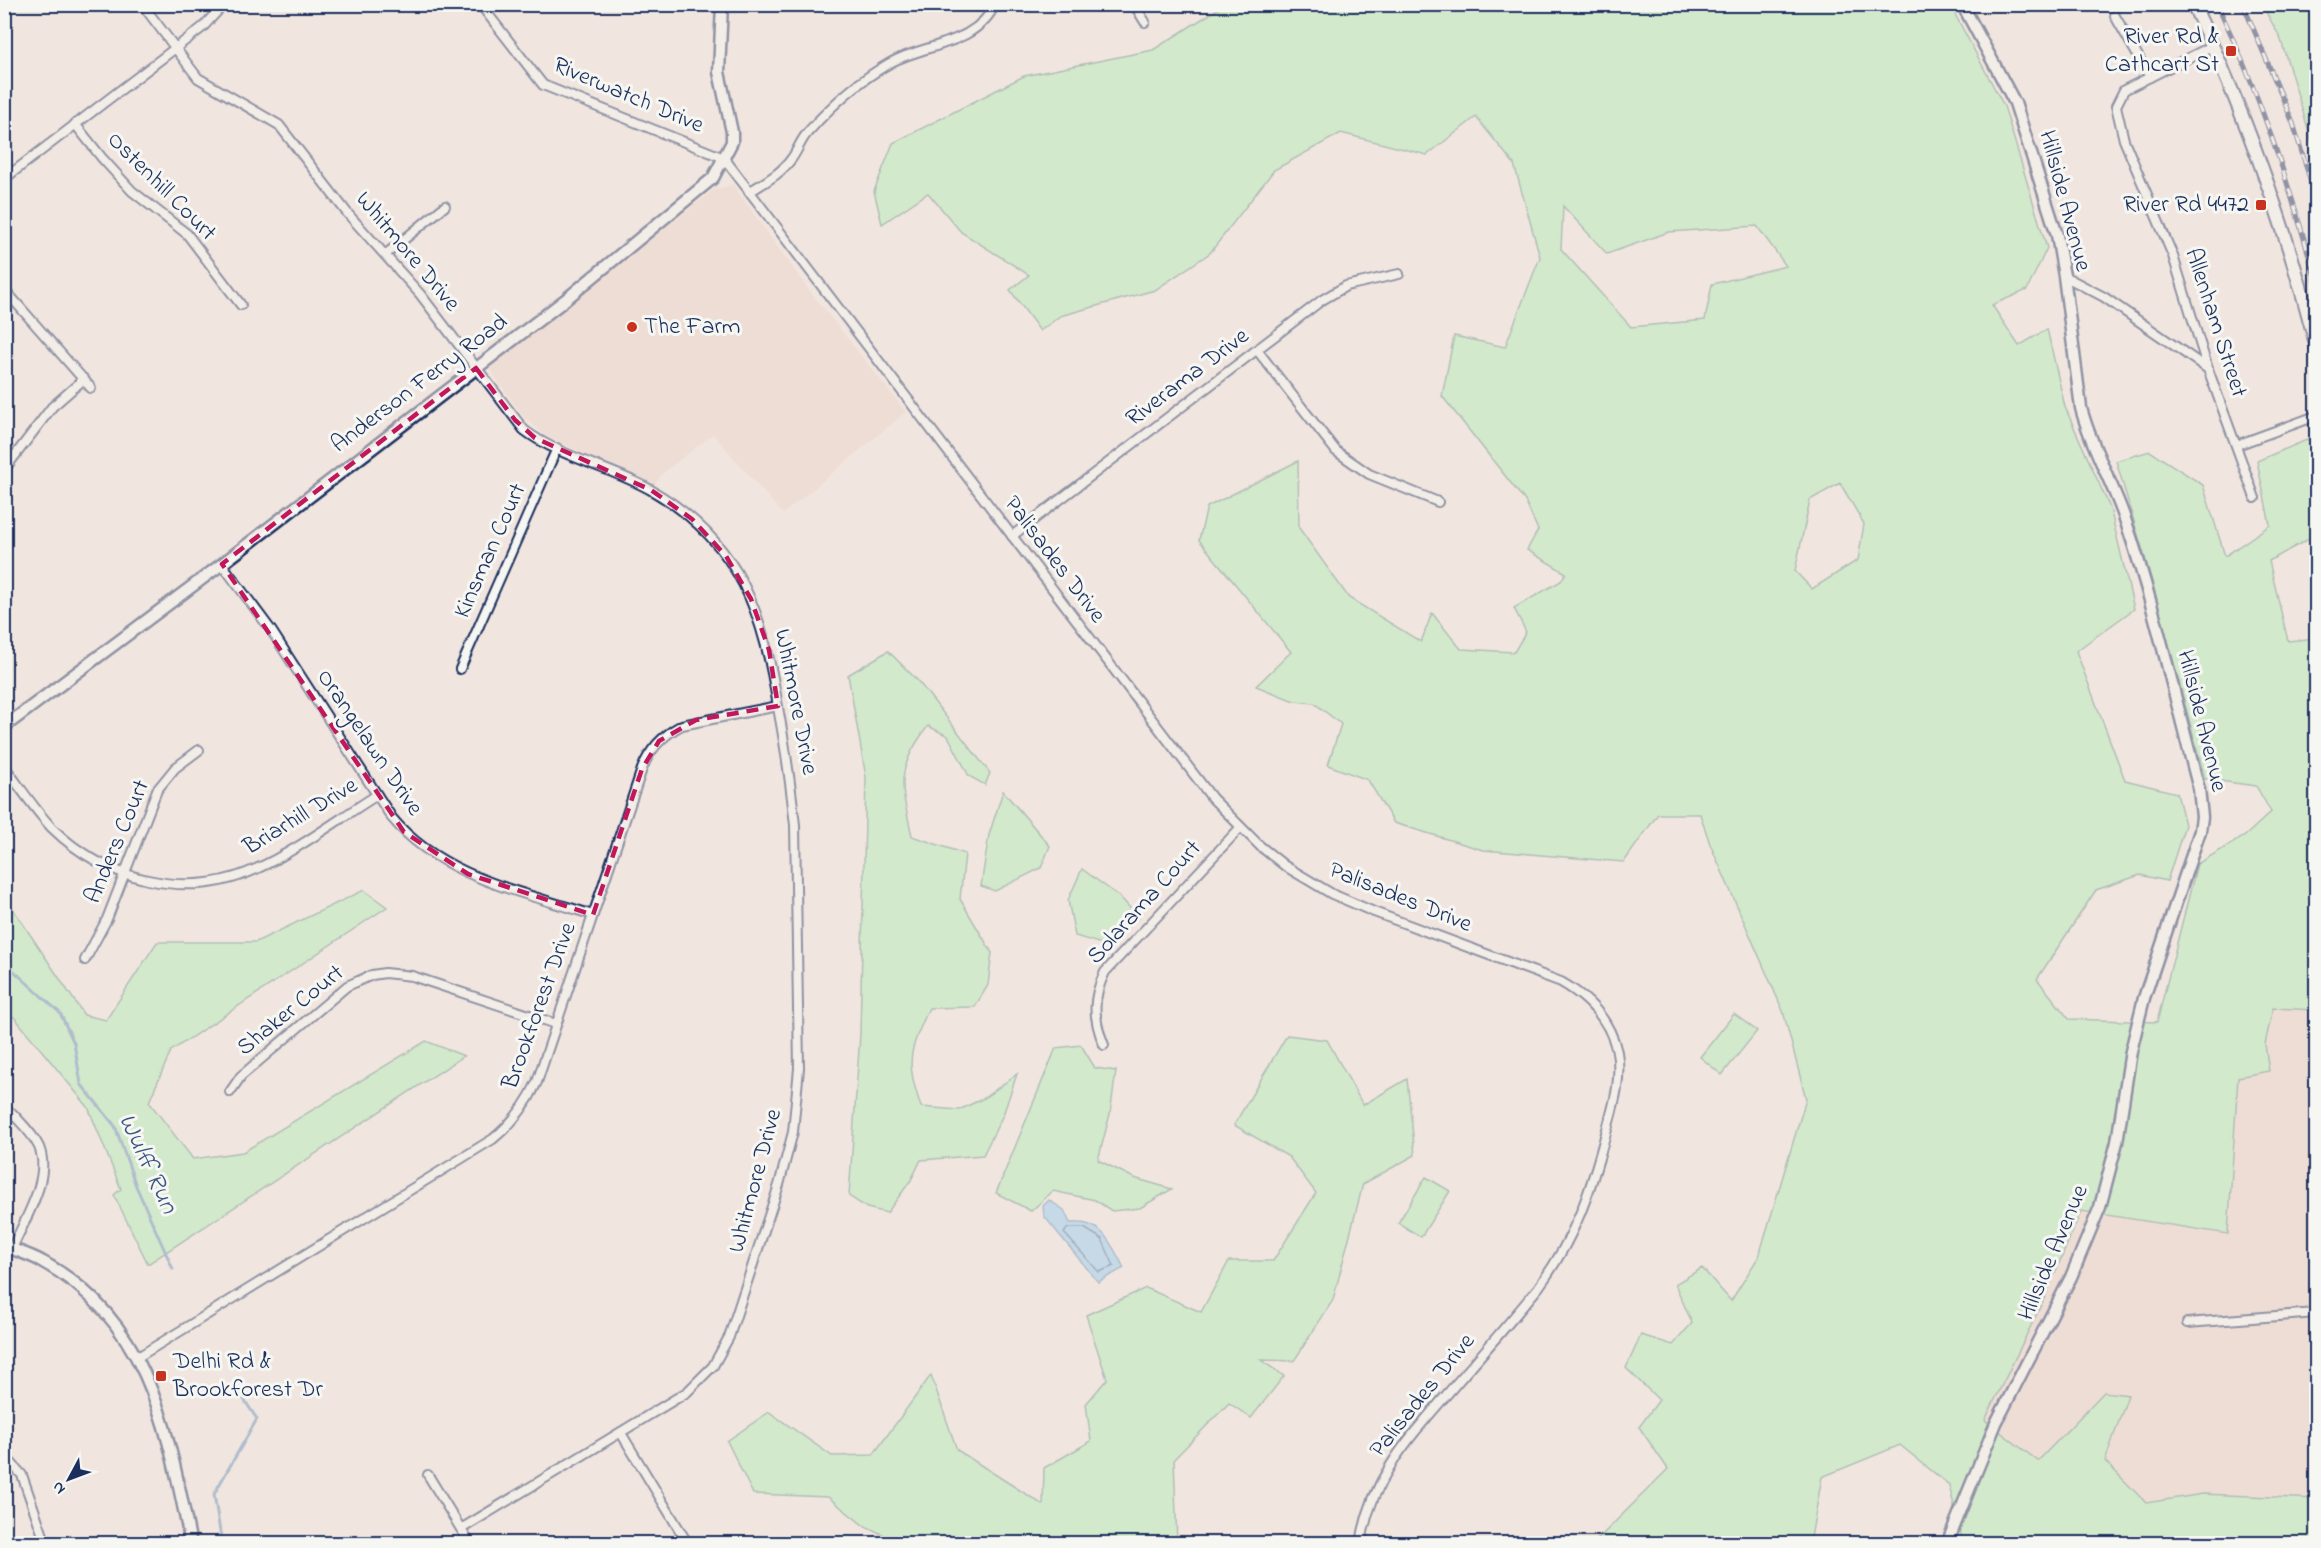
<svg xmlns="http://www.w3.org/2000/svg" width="2321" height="1548" font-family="'Indie Flower',sans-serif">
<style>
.built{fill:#ebd3c8}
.green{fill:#afedb4;stroke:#658e89;stroke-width:1.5;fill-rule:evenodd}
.water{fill:#93caf2;stroke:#638cb7;stroke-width:1.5}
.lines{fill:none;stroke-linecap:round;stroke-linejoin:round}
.shore{stroke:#4b6d99;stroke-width:1.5}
.stream{stroke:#638cb7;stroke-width:3}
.street-casing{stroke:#1b2f5e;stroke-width:12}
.secondary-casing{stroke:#1b2f5e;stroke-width:15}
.primary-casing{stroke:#1b2f5e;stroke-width:16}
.street{stroke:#f6f6f2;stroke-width:8}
.secondary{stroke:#f6f6f2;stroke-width:10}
.primary{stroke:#f6f6f2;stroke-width:12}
.rail-casing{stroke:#1b2f5e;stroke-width:5}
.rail{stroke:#f6f6f2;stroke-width:3;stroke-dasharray:9;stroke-linecap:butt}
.marked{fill:none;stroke:#c2185b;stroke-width:4.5;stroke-dasharray:12 8;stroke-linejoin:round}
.poi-dot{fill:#c8321e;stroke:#f6f6f2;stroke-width:2}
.labels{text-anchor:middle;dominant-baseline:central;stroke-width:6;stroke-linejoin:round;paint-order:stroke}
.poi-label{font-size:24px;fill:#1b2f5e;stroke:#f6f6f2;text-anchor:end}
.street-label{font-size:24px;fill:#1b2f5e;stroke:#f6f6f2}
.water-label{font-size:26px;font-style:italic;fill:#395683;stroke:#f6f6f2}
</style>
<rect width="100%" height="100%" fill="#f1e6df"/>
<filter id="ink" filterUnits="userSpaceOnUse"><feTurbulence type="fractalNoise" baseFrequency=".0167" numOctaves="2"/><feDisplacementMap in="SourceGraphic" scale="12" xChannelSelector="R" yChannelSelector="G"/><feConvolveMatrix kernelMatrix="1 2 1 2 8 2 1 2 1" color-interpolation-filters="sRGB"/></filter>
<g filter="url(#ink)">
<g class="built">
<path d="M 733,185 L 809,290 L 906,412 L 783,514 L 713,434 L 663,473 L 654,486 L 544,435 L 523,416 L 490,370 L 494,361 L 715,189 Z"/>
<path d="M 2273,1007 L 2316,1010 L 2316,1499 L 2203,1494 L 2146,1503 L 2105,1462 L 2127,1395 L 2104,1392 L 2038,1462 L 1985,1420 L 2045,1297 L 2081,1211 L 2228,1234 L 2238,1076 L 2269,1071 L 2265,1044 Z"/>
</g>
<g class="green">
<path d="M 1224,5 L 1950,5 L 2004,106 L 2047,248 L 2027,290 L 1992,305 L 2019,346 L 2047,329 L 2065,407 L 2110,508 L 2134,609 L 2076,651 L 2125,780 L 2177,793 L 2185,825 L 2167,881 L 2140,875 L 2096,890 L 2037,979 L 2069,1019 L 2157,1022 L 2197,864 L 2245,836 L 2271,812 L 2256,786 L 2205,779 L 2153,585 L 2116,461 L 2150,451 L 2203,485 L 2225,556 L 2270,525 L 2257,461 L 2309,439 L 2316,456 L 2316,535 L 2269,561 L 2288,641 L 2316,638 L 2316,1010 L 2273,1008 L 2265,1044 L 2269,1071 L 2238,1077 L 2228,1234 L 2081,1211 L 2045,1297 L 1985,1420 L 2038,1461 L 2104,1392 L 2128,1395 L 2105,1461 L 2146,1503 L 2203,1494 L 2316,1499 L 2316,1543 L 1963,1543 L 1949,1485 L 1900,1445 L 1822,1477 L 1810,1543 L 1594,1543 L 1668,1469 L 1639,1427 L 1659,1400 L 1626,1368 L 1641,1335 L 1673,1345 L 1692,1323 L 1675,1284 L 1702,1268 L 1731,1301 L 1759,1256 L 1806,1099 L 1783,1011 L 1710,844 L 1700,814 L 1658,814 L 1624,862 L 1483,850 L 1394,823 L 1368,780 L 1328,765 L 1341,724 L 1314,703 L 1294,701 L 1256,686 L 1291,652 L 1199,540 L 1207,507 L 1298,461 L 1299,528 L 1349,598 L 1421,642 L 1432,613 L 1461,649 L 1514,652 L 1526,632 L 1514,608 L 1561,581 L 1566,573 L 1527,550 L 1538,530 L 1525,501 L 1442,396 L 1454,336 L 1505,347 L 1540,257 L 1514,164 L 1476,117 L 1427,155 L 1341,133 L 1274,170 L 1210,253 L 1155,290 L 1060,316 L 1040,331 L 1010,290 L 1029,275 L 961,232 L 928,193 L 882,224 L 874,191 L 893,143 L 1024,76 L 1153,50 ZM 1563,206 L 1607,254 L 1669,232 L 1757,226 L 1786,266 L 1712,284 L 1705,320 L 1631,327 L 1561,249 ZM 1840,483 L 1864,524 L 1858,560 L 1812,589 L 1795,571 L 1810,500 Z"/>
<path d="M 2262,5 L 2316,5 L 2316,155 L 2280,37 Z"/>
<path d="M 888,651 L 918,681 L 990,773 L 985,785 L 969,776 L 948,736 L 928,726 C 894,771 901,785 912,836 L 965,854 L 960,899 L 992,953 L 988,985 L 975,1007 L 929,1008 C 909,1053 905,1059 921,1107 L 959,1110 L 984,1098 L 1017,1074 L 1003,1115 L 983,1155 L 921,1160 L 911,1180 L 887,1213 L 867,1208 L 849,1196 L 860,1034 L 866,777 L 848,675 Z"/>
<path d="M 1003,791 L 1050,846 L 1041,868 L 995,891 L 981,886 L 989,835 Z"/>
<path d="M 1082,869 L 1120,897 L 1139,918 L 1105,945 L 1075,936 L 1068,900 Z"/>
<path d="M 364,890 L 387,907 L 171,1051 L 149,1102 L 193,1159 L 243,1152 L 426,1041 L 464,1056 L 148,1264 L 114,1195 L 121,1189 L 88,1107 L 15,1018 L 5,1011 L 5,897 L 84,1015 L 106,1020 L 157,942 L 256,942 Z"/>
<path d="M 1734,1014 L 1757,1031 L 1722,1075 L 1700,1057 Z"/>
<path d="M 1287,1035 L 1327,1040 L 1363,1105 L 1407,1079 L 1415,1155 L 1363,1184 L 1333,1300 L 1294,1361 L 1261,1360 L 1284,1376 L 1251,1418 L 1229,1403 L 1174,1459 L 1177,1543 L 901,1543 L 863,1525 L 828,1497 L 753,1494 L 727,1441 L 769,1412 L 832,1456 L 873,1455 L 931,1375 L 957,1450 L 1043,1505 L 1044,1468 L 1091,1441 L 1086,1404 L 1107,1379 L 1086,1315 L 1146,1288 L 1201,1312 L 1229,1261 L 1273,1261 L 1316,1193 L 1289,1157 L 1234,1125 Z"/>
<path d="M 1081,1045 L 1095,1068 L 1116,1071 L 1110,1114 L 1098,1160 L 1134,1178 L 1172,1189 L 1140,1208 L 1112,1211 L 1095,1200 L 1053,1191 L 1031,1211 L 996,1193 L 1056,1048 Z"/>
<path d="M 1426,1177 L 1450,1191 L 1421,1237 L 1398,1223 Z"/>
</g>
<path class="water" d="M 1049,1200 L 1064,1210 L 1070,1223 C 1103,1220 1110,1242 1124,1268 L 1098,1282 L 1044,1216 L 1043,1206 Z"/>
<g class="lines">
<path class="shore" d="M 1068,1228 L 1084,1228 L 1102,1239 L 1114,1266 L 1099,1272 L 1064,1233 Z"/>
<g class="stream">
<path d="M 4,962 L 60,1013 L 74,1043 L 81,1084 L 115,1126 L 136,1186 L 173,1269"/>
<path d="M 222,1544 L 214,1494 L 257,1419 L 243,1398"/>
</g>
<defs>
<g id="street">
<path d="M 142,4 L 198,78 L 279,125 L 348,214 L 420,294 L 524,430 C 561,458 611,467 651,490 C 742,542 764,616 779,713 C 786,750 791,788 795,825 L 799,1068 L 793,1132 L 779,1185 L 729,1337 L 713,1366 L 687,1392 L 461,1529"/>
<path d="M 480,4 L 543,85 L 724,158 L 1212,798 L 1260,846 L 1285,866 L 1332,894 L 1374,912 L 1561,982 C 1589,998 1610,1020 1617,1052 C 1622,1080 1613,1107 1606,1133 C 1590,1193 1575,1238 1538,1288 C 1511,1321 1483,1353 1455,1385 C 1413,1434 1370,1477 1361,1544"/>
<path d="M 1134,4 L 1145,22"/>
<path d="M 2115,16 L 2150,77"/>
<path d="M 2212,46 L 2124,90 L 2116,106 L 2124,140 L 2173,256 L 2208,369 L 2255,498"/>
<path d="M 75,124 L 102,158 L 132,191 L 187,234 L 241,305"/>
<path d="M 4,179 L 203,27 L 224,4"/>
<path d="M 749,192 C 765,182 781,174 792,158 C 798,150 801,139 809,131 C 831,106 860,80 890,63 C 924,44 977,45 995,4"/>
<path d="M 385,255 L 445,206"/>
<path d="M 2064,276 L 2104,297 L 2208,369"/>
<path d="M 4,289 L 91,388"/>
<path d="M 1257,350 L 1336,451 L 1369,474 L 1438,502"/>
<path d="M 2237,445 L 2316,416"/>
<path d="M 4,470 L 52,407 L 84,379"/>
<path d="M 1012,536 L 1322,300 L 1346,286 L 1399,274"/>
<path d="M 222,564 L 271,630 L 392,818 C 441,877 523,892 593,915"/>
<path d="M 460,669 L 557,448"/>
<path d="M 4,766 C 20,787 34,809 52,828 C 105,880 187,901 256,869 C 298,850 337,820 377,795"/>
<path d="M 85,960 L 107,919 L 157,790 L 175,768 L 199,750"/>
<path d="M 1104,1045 C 1093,1018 1092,999 1105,972 L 1240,828"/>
<path d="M 230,1092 L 241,1076 L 347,986 L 372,975 L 385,973 L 412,976 L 556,1024"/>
<path d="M 12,1249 C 24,1220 52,1178 39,1147 C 33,1134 22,1124 12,1113"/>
<path d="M 2187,1323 L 2316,1313"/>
<path d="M 138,1357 L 493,1139 C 513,1123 526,1106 537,1082 L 642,769 C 650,748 663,735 682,725 L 778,706"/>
<path d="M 621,1433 L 688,1544"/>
<path d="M 4,1455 L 22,1475 L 46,1544"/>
<path d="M 428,1475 L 470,1544"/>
</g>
<g id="secondary">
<path d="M 4,727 L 222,564 L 565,300 L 713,178 L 732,142 L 732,132 L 719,72 L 722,4"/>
<path d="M 4,1246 C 17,1251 31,1255 43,1262 C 151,1321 168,1434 191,1544"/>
<path d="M 1947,1544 L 1996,1423 L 2071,1277 L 2100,1207 L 2117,1142 L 2131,1051 L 2144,998 L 2200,831 L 2202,817 L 2199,789 C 2175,699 2155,607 2125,519 C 2112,481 2091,447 2081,408 L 2064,276 L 2057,235 L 2015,103 L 1962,4"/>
</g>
<path id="primary" d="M 2193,4 C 2246,114 2286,227 2316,344"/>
</defs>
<use href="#street" class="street-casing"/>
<use href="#secondary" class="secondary-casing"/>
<use href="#primary" class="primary-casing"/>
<use href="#street" class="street"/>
<use href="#secondary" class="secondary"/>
<use href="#primary" class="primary"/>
<defs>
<g id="rail">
<path d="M 2217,4 C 2260,94 2290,186 2316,281"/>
<path d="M 2243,4 L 2293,123 L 2316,199"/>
</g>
</defs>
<use href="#rail" class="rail-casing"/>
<use href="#rail" class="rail"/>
</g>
</g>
<path d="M0 0H2321V1548H0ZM 476,368 L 515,420 L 535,438 L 651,490 L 692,519 L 726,556 L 751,599 L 769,650 L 778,706 L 696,720 L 659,741 L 642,769 L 593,915 L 468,874 L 404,832 L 222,564 Z" fill="#f1e6df" fill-opacity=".55" fill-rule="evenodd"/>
<path class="marked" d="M 476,368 L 515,420 L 535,438 L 651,490 L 692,519 L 726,556 L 751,599 L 769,650 L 778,706 L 696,720 L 659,741 L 642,769 L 593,915 L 468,874 L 404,832 L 222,564 Z"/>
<g class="poi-dot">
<rect x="2225" y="45" width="12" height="12" rx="3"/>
<rect x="2255" y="199" width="12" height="12" rx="3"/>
<circle cx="632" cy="327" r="6"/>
<rect x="155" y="1370" width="12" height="12" rx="3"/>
</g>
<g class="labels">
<g class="poi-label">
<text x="2219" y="37">River Rd &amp;<tspan x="2219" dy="28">Cathcart St</tspan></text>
<text x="2249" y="205">River Rd 4472</text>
<text x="644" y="327" text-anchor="start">The Farm</text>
<text x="173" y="1362" text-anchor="start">Delhi Rd &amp;<tspan x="173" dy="28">Brookforest Dr</tspan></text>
</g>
<g class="street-label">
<text transform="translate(628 96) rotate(23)">Riverwatch Drive</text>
<text transform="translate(161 187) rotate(45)">Ostenhill Court</text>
<text transform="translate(2064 201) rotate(75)">Hillside Avenue</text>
<text transform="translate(407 252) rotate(50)">Whitmore Drive</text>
<text transform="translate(2215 323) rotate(72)">Allenham Street</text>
<text transform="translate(1188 378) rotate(-37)">Riverama Drive</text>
<text transform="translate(420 384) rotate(-37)">Anderson Ferry Road</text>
<text transform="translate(491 551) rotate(-66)">Kinsman Court</text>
<text transform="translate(1054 560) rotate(53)">Palisades Drive</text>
<text transform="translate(795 702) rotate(79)">Whitmore Drive</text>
<text transform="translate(2201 721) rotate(76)">Hillside Avenue</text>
<text transform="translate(369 743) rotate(56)">Orangelawn Drive</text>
<text transform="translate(301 817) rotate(-31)">Briarhill Drive</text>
<text transform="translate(118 842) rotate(-67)">Anders Court</text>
<text transform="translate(1400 898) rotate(22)">Palisades Drive</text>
<text transform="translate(1145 903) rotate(-48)">Solarama Court</text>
<text transform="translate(540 1006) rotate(-70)">Brookforest Drive</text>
<text transform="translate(291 1011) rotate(-39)">Shaker Court</text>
<text transform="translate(756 1181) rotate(-75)">Whitmore Drive</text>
<text transform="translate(2054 1253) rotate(-67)">Hillside Avenue</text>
<text transform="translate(1423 1396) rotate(-51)">Palisades Drive</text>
</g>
<g class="water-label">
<text transform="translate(147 1164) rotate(65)">Wulff Run</text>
</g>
</g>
<rect width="2321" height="1548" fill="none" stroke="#f6f6f2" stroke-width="24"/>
<rect x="12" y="12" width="2297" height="1524" fill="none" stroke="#1b2f5e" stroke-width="2" filter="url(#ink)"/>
<g transform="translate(69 1479) rotate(229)" stroke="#f6f6f2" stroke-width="4.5" paint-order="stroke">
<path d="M0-4.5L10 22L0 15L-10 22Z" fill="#1b2f5e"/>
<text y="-9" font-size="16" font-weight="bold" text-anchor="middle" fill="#1b2f5e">N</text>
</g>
</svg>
